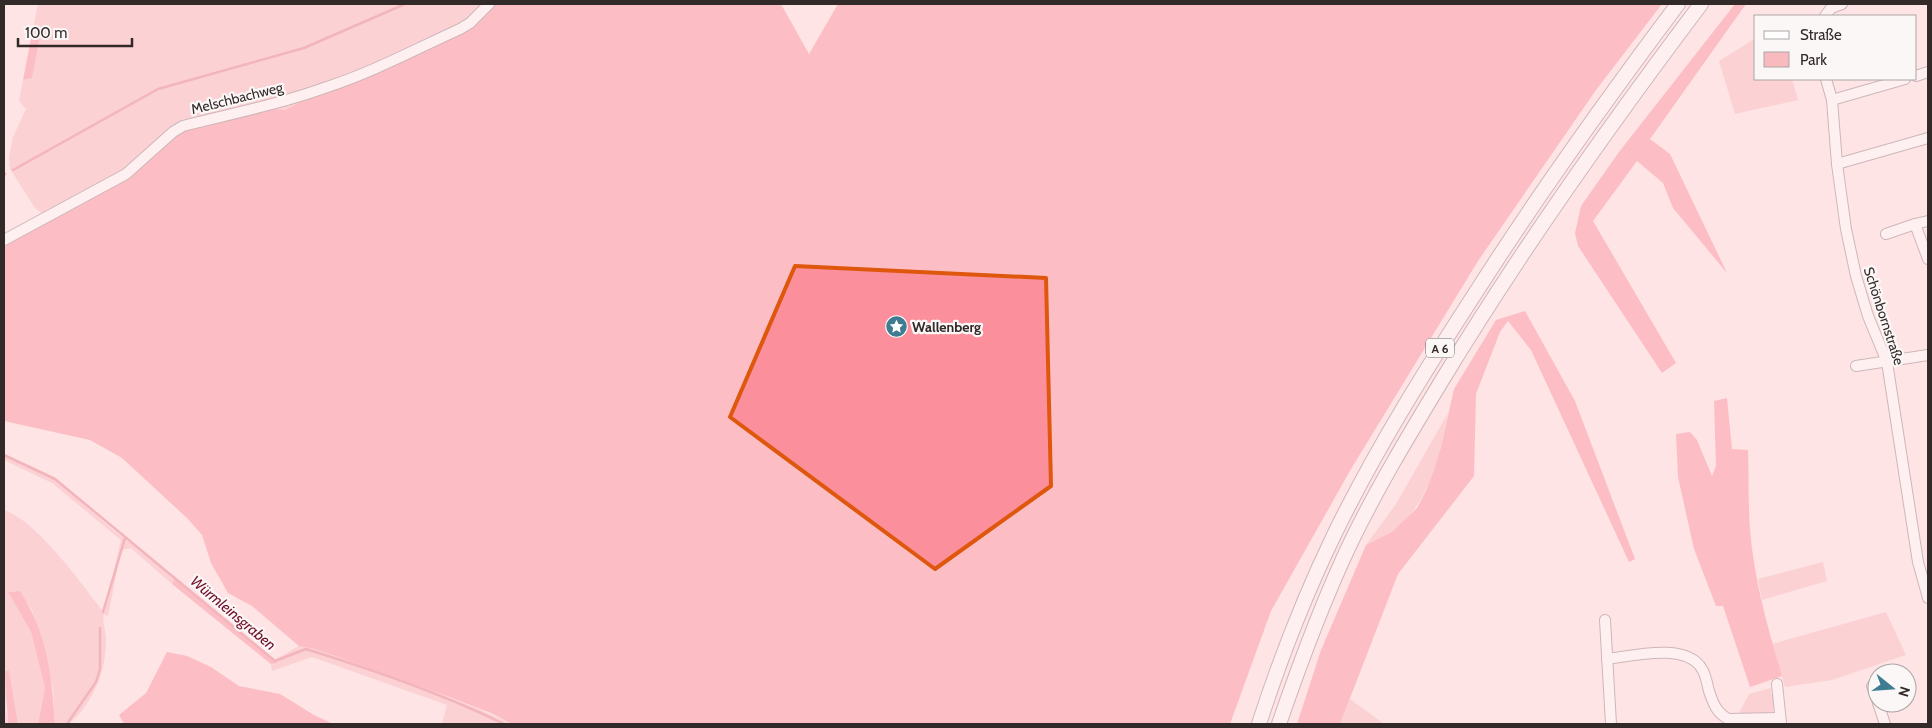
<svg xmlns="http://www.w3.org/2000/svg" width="1932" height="728" font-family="Cabin,sans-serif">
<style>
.green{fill:#f8babf}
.forest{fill:#fb909c}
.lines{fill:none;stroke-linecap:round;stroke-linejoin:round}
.stream{stroke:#e57c89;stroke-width:2.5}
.minor-casing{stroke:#967f81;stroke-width:12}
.highway-casing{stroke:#967f81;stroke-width:16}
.minor{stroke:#fff;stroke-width:10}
.highway{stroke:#fff;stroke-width:14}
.marked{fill:none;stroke:#df570d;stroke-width:4;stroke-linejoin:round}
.labels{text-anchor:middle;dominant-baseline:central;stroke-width:4.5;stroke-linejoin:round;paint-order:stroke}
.shield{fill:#fcf7f7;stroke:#6f6767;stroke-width:1}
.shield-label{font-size:12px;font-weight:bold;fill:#322929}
.street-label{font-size:14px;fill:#322929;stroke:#fcf7f7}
.poi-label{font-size:14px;font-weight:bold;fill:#322929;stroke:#fcf7f7;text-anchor:start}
.water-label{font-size:15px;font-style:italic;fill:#701129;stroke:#fcf7f7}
</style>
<rect width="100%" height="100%" fill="#fee4e5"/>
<g class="green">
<path d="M 38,4 L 485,4 L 468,21 L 350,76 L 285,110 L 253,107 L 129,167 L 43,214 L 35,208 L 10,169 L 9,157 L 13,137 L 26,109 L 19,101 L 23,80 L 32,78 L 40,37 L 32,33 Z"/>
<path d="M 1756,38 L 1756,79 L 1792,79 L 1798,100 L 1735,114 L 1719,61 Z"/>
<path d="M 1448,413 C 1439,459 1431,499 1394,531 C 1386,537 1375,540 1366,545 L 1396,504 Z"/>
<path d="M 4,454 L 54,478 L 113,530 L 175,577 L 172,584 L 131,548 L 121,550 L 108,616 L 104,614 C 102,621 105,629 106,637 C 107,668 94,703 69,724 L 55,724 L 53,688 L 32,610 L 19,591 L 8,592 L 31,632 L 45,688 L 38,724 L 18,724 L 9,671 L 6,711 L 8,724 L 4,724 L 4,510 C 37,521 82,584 104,613 L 121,540 L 52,483 L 4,460 Z"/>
<path d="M 1823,562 L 1827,581 L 1762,600 L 1758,579 Z"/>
<path d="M 1886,612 L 1906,655 L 1832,680 L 1785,687 L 1772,644 Z"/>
<path d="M 299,646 L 315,649 L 474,707 L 512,724 L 442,724 L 447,705 L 312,657 L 272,671 L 271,664 L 276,663 L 274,660 Z"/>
<path d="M 1771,688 L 1771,694 L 1776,694 L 1773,712 L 1737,717 L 1749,694 Z"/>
<path d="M 1350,699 L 1384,724 L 1340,724 Z"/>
</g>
<g class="forest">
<path d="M 485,4 L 781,4 L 809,54 L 838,4 L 1662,4 L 1596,90 L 1478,261 L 1351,469 L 1271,611 L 1230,724 L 512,724 L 491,713 L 449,697 L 315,649 L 299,646 L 252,606 L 228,593 L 211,563 L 202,535 L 188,519 L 122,458 L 90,440 L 4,421 L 4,239 L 43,214 L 129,167 L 171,130 L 253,107 L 285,110 L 350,76 L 468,21 Z"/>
<path d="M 1735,4 L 1746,4 L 1650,139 L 1670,154 L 1727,273 L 1673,208 L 1663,183 L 1637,161 L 1593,221 L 1676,363 L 1662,373 L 1578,246 L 1575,233 L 1581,206 L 1619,152 Z"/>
<path d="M 32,33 L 40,37 L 32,78 L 23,80 Z"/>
<path d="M 1525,311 L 1575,401 L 1635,559 L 1629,562 L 1531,350 L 1508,321 L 1500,332 L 1476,394 L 1474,476 L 1398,574 L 1340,724 L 1297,724 L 1321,650 L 1366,545 L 1392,532 L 1417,508 L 1426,491 L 1434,470 L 1441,447 L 1454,389 L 1496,320 Z"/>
<path d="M 1727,398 L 1732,449 L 1748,450 C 1749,476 1748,504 1750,530 C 1754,579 1768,629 1782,676 L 1750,687 L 1723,606 L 1716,606 L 1694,549 L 1678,477 L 1676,434 L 1690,432 L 1697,440 L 1712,476 L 1716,466 L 1714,401 Z"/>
<path d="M 175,577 L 274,661 L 277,663 L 271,664 L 172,584 Z"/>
<path d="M 20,591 C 47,633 52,676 55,724 L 38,724 L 45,688 L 31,632 L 8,592 Z"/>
<path d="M 167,652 L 187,656 L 211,667 L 239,686 L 280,694 L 314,715 L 333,724 L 124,724 L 119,715 L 146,693 Z"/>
<path d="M 9,670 L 18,724 L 8,724 L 5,672 Z"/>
</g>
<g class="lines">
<g class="stream">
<path d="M 13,170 L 158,89 L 304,48 L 405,4"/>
<path d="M 4,175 L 5,174"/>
<path d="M 4,455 L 55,479 L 275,661 L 306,649 C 373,670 441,693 504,724"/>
<path d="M 103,612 L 125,538"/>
<path d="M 67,724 L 96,682 L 100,669 L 100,628"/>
</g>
<defs>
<g id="minor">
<path d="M 1825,16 L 1831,8 L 1842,4"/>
<path d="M 1916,76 L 1928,72"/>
<path d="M 1826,79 L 1832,100 L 1837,164 L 1846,229 L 1856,276 L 1868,316 L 1887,362 L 1918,562 L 1928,598"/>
<path d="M 1832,100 L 1905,79"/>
<path d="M 1837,164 L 1928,138"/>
<path d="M 1915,224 L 1928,221"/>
<path d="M 1886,234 L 1915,224 L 1928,259"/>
<path d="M 4,240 L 126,174 L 173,132 L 183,126 C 231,114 280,104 327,87 C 373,72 416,49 460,29 L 470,23 L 489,4"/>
<path d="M 1856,366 L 1928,355"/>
<path d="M 1605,620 L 1611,724"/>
<path d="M 1607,659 C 1633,656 1686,642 1702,669 C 1706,675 1707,684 1709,691 C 1713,703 1716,712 1728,719 L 1780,718"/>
<path d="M 1777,684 L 1781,723"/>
<path d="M 1872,686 L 1877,700"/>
<path d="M 1878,703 L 1885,724"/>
</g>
<g id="highway">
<path d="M 1259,724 C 1280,659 1305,595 1335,533 C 1377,447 1428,366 1480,286 C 1542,189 1609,96 1678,4"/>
<path d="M 1279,724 C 1300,663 1322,603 1350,544 C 1377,488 1409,435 1441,382 C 1520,251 1609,126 1701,4"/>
</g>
</defs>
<use href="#minor" class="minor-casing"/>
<use href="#highway" class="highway-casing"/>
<use href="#minor" class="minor"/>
<use href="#highway" class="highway"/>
</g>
<path d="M0 0H1932V728H0ZM 795,266 L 1046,278 L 1051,486 L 935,569 L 730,417 Z" fill="#fee4e5" fill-opacity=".55" fill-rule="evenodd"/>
<path class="marked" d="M 795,266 L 1046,278 L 1051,486 L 935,569 L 730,417 Z"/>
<defs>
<symbol id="sight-disc" viewBox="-11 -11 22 22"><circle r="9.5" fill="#3e7c91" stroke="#fcf7f7"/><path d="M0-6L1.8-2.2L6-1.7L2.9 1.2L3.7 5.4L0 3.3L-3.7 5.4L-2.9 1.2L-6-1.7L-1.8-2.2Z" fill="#fff"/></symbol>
</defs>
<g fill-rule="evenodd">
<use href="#sight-disc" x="884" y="314" width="25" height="25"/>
</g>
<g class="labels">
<rect class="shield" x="1426" y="338.5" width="28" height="19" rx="4"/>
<g class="shield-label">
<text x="1440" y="348">A 6</text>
</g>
<g class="street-label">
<text transform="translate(237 98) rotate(-14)">Melschbachweg</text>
<text transform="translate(1884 316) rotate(72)">Schönbornstraße</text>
</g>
<g class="poi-label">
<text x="912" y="327">Wallenberg</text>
</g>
<g class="water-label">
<text transform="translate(233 613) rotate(40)">Würmleinsgraben</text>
</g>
</g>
<rect width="1932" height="728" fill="none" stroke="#322929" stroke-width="10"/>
<rect x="1754" y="15" width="162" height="65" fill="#fcf7f7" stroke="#aba5a5"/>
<rect x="1764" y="31" width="25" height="8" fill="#ffffff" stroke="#aba5a5"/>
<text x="1800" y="40" font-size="15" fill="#322929">Straße</text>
<rect x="1764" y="52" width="25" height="15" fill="#f8babf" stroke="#aba5a5"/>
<text x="1800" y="65" font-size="15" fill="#322929">Park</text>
<g transform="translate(1892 688) rotate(107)"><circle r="24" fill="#fcf7f7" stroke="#aba5a5"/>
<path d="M0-4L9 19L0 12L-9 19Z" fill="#3e7c91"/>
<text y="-8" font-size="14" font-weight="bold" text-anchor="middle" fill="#322929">N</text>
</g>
<path d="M18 38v8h114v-8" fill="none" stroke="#322929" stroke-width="2.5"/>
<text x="25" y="38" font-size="15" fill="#322929" stroke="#fcf7f7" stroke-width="4" paint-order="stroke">100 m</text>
</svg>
